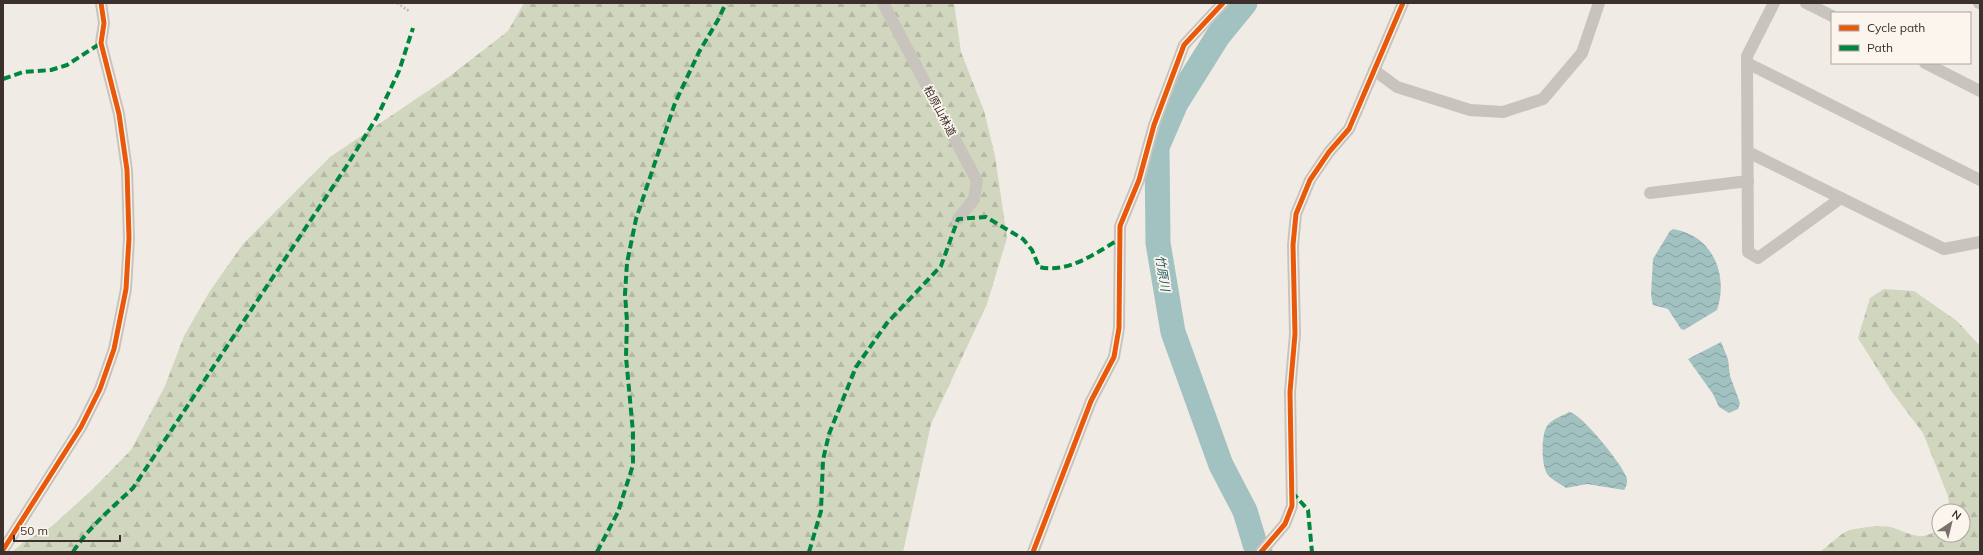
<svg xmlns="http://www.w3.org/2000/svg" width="1983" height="555" font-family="Mulish,'Noto Sans JP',sans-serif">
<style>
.forest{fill:url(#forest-firs)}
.water{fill:url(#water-waves)}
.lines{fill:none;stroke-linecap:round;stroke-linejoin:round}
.river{stroke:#a1c2c1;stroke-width:25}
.path{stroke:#c2bbb6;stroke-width:2.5;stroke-dasharray:2 2;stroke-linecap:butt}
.street{stroke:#c9c3be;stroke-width:12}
.quiet{stroke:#00873e;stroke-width:4;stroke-dasharray:8 4;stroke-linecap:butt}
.cycleway-casing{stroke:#fbf5ee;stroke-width:8}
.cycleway{stroke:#e8590c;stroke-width:5}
.labels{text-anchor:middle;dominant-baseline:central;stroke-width:3.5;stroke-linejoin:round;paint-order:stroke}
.street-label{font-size:11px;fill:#3b302b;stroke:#fbf5ee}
.water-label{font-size:12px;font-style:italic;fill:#1f5a5e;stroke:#fbf5ee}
</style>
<defs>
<pattern id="forest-firs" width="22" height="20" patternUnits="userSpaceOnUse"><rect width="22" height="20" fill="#d1d6bf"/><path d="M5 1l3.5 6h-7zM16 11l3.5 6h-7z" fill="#b4b8a4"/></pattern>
<pattern id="water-waves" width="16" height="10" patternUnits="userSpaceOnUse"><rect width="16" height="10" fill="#a1c2c1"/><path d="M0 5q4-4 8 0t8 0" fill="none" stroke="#849e9d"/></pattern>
</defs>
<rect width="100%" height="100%" fill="#f0ebe5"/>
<g class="forest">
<path d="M 524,3 L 954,3 L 961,52 L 984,111 L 995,156 L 1007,238 L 987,304 L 931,424 L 903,552 L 12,552 L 25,541 L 51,527 L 94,488 L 131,450 L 165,386 L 184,336 L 210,291 L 243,244 L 330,157 L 450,76 L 508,31 Z"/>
<path d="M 1884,289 L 1914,291 L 1957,321 L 1980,346 L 1980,552 L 1820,552 C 1828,546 1838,536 1847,531 C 1855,528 1882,525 1890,527 C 1909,532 1921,544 1939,528 L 1939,535 L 1963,535 L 1963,511 L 1950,511 L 1948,496 L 1923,433 L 1892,392 L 1858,338 L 1870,298 Z"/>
</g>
<g class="water">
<path d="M 1673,229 C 1712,235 1729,274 1717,310 L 1684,330 L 1681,329 L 1668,309 L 1653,305 L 1651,295 L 1653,259 L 1670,231 Z"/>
<path d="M 1721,342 L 1728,359 L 1730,376 L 1740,403 L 1738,409 L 1729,413 L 1719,407 L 1713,394 L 1688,359 Z"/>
<path d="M 1569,412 C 1581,413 1621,463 1626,476 C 1628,481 1627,486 1624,490 L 1587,484 L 1566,488 C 1561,484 1552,480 1548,475 C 1541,466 1541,435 1547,426 C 1552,419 1562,416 1569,412 Z"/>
</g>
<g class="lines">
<path class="river" d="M 1245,3 L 1218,36 L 1176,103 L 1157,147 L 1158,243 L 1173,332 L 1221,465 L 1245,511 L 1255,544 L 1260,552"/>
<path class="path" d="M 397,3 L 409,11"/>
<g class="street">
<path d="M 883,3 L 977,181 L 974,199 L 958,219"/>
<path d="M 1774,3 L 1747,56 L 1748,252 L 1758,258 L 1841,198"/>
<path d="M 1806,3 L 1832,16"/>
<path d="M 1979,3 L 1980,3"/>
<path d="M 1747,63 L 1980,180"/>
<path d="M 1925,63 L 1980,91"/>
<path d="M 1374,70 L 1397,87 L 1470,110 L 1503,112 L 1543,99 L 1582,53 L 1599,3"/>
<path d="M 1748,152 L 1944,249 L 1980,242"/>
<path d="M 1650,193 L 1748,181"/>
<path d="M 3,550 L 81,427 L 100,389 L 114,349 L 126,289 L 129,238 L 127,170 L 119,114 L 101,43 L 104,23 L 101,3"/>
<path d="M 1033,552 L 1091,401 L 1114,357 L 1119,328 L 1120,226 L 1139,180 L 1154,125 L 1184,45 L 1223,3"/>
<path d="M 1261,552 L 1285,524 L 1292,506 L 1290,392 L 1295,334 L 1293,245 L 1296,214 L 1310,180 L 1329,152 L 1349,129 L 1403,3"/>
</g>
<g class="quiet">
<path d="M 3,79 L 23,72 L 51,70 L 67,65 L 101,43"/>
<path d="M 1292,492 L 1308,510 L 1312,552"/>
<path d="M 73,552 C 88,528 112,508 133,488 L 346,167 L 377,117 L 399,71 L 413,28"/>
<path d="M 597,552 L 618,512 L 633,465 L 633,432 L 626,357 L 627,321 L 625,294 L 627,263 L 636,219 L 675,103 L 699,52 L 718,20 L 726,3"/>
<path d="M 809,552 L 821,511 L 823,460 L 829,434 L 856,367 L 887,323 L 941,266 L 958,219 L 986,217 L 1023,239 L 1032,250 L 1039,267 C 1068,274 1098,252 1121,238"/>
</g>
<defs>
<g id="cycleway">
<path d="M 3,550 L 81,427 L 100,389 L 114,349 L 126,289 L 129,238 L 127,170 L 119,114 L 101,43 L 104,23 L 101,3"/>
<path d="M 1033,552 L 1091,401 L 1114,357 L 1119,328 L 1120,226 L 1139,180 L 1154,125 L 1184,45 L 1223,3"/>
<path d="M 1261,552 L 1285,524 L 1292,506 L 1290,392 L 1295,334 L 1293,245 L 1296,214 L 1310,180 L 1329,152 L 1349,129 L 1403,3"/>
</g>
</defs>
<use href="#cycleway" class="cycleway-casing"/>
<use href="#cycleway" class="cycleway"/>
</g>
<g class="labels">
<g class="street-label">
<text transform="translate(940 111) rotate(62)">柏原山林道</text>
</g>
<g class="water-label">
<text transform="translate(1163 273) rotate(81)">竹原川</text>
</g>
</g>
<rect width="1983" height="555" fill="none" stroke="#3b302b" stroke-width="8"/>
<rect x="1831" y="12" width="140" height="52" fill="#fbf5ee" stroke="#aea6a0"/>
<rect x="1839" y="25" width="20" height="6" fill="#e8590c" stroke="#aea6a0"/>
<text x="1867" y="32" font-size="12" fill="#3b302b">Cycle path</text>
<rect x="1839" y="45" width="20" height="6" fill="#00873e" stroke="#aea6a0"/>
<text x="1867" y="52" font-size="12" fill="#3b302b">Path</text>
<g transform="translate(1951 523) rotate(35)"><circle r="19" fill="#fbf5ee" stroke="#aea6a0"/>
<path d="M0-3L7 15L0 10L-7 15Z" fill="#7a716c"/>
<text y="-6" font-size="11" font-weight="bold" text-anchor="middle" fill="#3b302b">N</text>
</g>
<path d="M14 535v6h106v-6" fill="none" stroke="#3b302b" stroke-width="2"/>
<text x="20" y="535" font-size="12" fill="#3b302b" stroke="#fbf5ee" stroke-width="3" paint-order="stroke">50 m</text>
</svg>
